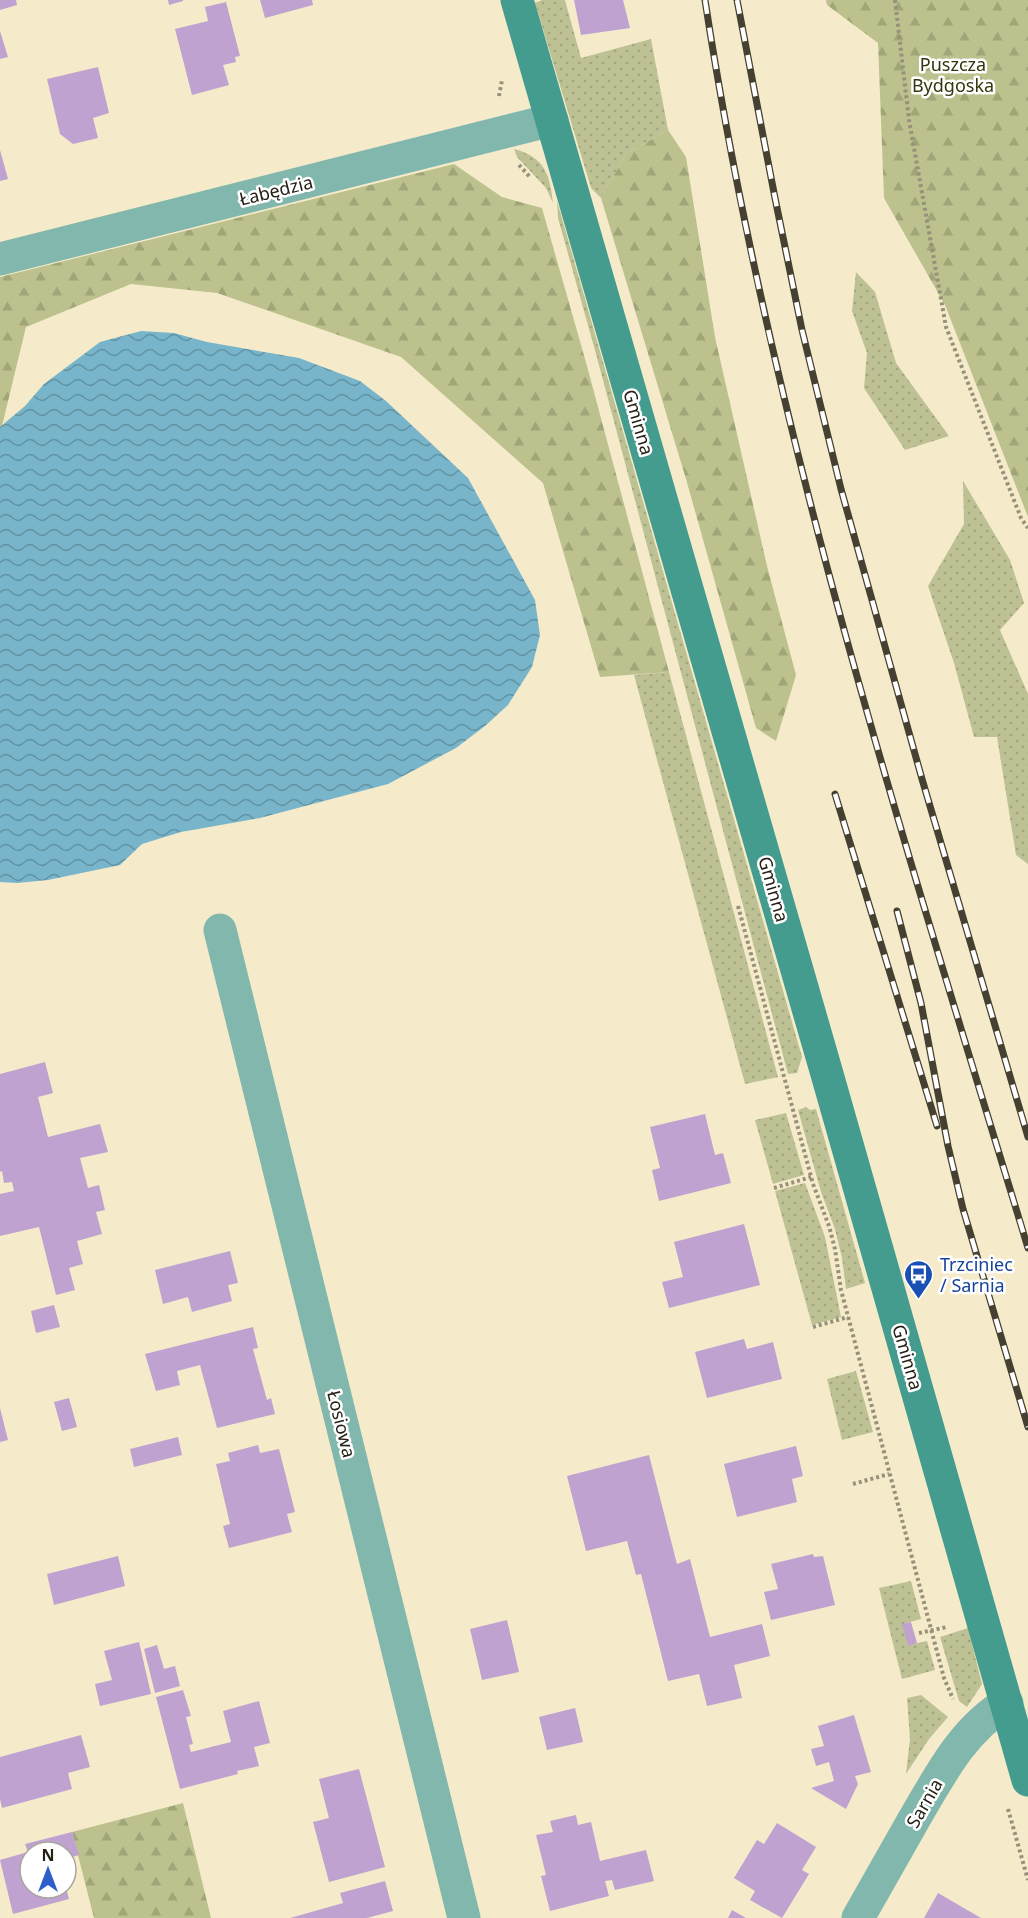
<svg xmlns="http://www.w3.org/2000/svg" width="1028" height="1918" font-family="'Noto Sans',sans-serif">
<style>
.grass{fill:url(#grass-dots)}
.forest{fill:url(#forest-firs)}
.water{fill:url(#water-waves)}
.building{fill:#bfa2cf}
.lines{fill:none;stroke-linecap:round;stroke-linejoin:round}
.path{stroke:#98917a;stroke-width:4;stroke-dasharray:3 3;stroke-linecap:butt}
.street{stroke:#81b7ac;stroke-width:33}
.secondary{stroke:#439c8e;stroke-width:33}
.rail-casing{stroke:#454031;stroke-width:7}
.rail{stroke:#fff;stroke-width:4.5;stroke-dasharray:14;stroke-linecap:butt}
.labels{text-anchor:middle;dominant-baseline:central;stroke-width:5;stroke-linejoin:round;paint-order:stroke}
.park-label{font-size:18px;fill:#33350b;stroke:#fff}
.street-label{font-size:18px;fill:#242014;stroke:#fff}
.transit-label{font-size:18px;fill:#164399;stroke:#fff;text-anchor:start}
</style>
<defs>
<pattern id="grass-dots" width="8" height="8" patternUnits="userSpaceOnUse" patternTransform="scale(1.5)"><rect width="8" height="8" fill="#bdc194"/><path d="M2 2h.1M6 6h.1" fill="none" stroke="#a2a67f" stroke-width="1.8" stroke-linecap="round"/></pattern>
<pattern id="forest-firs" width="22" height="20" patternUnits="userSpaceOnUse" patternTransform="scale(1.5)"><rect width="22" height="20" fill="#bcc18d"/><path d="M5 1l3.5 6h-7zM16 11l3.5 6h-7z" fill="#a1a679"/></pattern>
<pattern id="water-waves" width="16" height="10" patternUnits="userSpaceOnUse" patternTransform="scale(1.5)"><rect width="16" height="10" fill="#78b5ca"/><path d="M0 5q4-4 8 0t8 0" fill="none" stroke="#6293a3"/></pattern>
</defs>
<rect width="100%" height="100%" fill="#f5ebcb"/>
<g class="grass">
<path d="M 542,0 L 565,0 L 581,58 L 651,39 L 668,130 L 626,154 L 601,198 L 591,188 L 535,3 Z"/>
<path d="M 514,149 C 545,157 550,175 553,203 L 546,188 L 517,157 Z"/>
<path d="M 557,201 L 802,1057 L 797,1073 L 788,1074 L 596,354 L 558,218 Z"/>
<path d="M 856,272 L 875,292 L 896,363 L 949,436 L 905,450 L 864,388 L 867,353 L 852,311 Z"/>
<path d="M 963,481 L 1010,560 L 1024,603 L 1000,630 L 1028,694 L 1028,864 L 1016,855 L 997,737 L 974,737 L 954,663 L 928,586 L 964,524 Z"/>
<path d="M 669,672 L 778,1077 L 745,1084 L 634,675 Z"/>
<path d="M 806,1107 L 810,1110 L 816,1109 L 865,1283 L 846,1289 L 842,1258 L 835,1229 L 821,1192 L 798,1110 Z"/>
<path d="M 786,1113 L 804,1175 L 773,1184 L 755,1120 Z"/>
<path d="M 805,1183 L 825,1237 L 841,1317 L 812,1325 L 775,1191 Z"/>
<path d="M 856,1371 L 873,1432 L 842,1440 L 827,1379 Z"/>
<path d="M 911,1581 L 921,1619 L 903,1624 L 908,1645 L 927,1641 L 935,1670 L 902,1679 L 879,1588 Z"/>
<path d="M 968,1628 L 982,1684 L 967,1707 L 959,1701 L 940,1637 Z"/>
<path d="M 921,1695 L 948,1717 L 929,1739 L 906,1774 L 910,1739 L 907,1698 Z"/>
</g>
<g class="forest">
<path d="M 826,0 L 1028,0 L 1028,517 L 945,305 L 884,198 L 878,43 L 827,5 Z"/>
<path d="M 668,130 L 686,157 L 715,337 L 767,566 L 796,675 L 776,741 L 756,728 L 686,479 L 601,198 L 626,154 Z"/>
<path d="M 454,164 L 502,197 L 542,208 L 587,366 L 669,672 L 600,677 L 543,483 L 401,357 L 217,293 L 131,284 L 26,327 L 2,426 L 0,427 L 0,277 Z"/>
<path d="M 183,1803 L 211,1918 L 94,1918 L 72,1832 Z"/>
</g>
<path class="water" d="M 141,331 L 174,333 L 207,342 L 299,358 L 360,381 L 386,401 L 468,478 L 535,600 L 540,635 L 532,667 L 508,705 L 485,726 L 456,748 L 388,784 L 260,818 L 181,832 L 142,844 L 120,865 L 48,880 L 17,883 L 0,882 L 0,427 L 25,406 L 44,384 L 100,342 Z"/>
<g class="building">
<path d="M 0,0 L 16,0 L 17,5 L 0,10 Z"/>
<path d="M 168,0 L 183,0 L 183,1 L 169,5 Z"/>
<path d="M 260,0 L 312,0 L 313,5 L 265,18 Z"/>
<path d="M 574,0 L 623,0 L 630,28 L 581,35 Z"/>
<path d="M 226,2 L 240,56 L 235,57 L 236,62 L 223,65 L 229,85 L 192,95 L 175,29 L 208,21 L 205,7 Z"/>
<path d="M 0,31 L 8,57 L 0,59 Z"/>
<path d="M 98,67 L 109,113 L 93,118 L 98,138 L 73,144 L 60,134 L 47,79 Z"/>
<path d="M 0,150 L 8,179 L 0,181 Z"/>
<path d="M 45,1062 L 53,1093 L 38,1097 L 48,1137 L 100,1124 L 108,1152 L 80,1158 L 88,1188 L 99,1185 L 105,1210 L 96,1212 L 102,1234 L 77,1241 L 83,1264 L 69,1268 L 75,1290 L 56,1295 L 39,1227 L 0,1236 L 0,1194 L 14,1191 L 12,1182 L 4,1183 L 2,1171 L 0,1172 L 0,1074 Z"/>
<path d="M 705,1114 L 715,1155 L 723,1153 L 731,1183 L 659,1201 L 652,1170 L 660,1168 L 650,1127 Z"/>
<path d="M 744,1224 L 760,1285 L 669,1308 L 662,1282 L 683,1277 L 674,1242 Z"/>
<path d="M 230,1251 L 238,1283 L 228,1285 L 232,1301 L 192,1312 L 188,1297 L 163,1304 L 155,1270 Z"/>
<path d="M 54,1305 L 60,1327 L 36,1333 L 31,1311 Z"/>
<path d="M 253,1327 L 258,1348 L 253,1349 L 267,1400 L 271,1398 L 275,1414 L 217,1428 L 200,1365 L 177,1371 L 180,1385 L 156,1391 L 145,1354 Z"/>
<path d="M 744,1339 L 747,1349 L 773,1342 L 782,1379 L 707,1398 L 695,1352 Z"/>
<path d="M 69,1398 L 77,1427 L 62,1431 L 54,1402 Z"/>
<path d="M 0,1408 L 8,1440 L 0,1442 Z"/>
<path d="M 178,1437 L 182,1455 L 134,1467 L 130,1449 Z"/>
<path d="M 258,1445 L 260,1453 L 279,1449 L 295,1512 L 287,1514 L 292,1532 L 229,1548 L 223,1526 L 230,1524 L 216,1464 L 230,1461 L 228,1453 Z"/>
<path d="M 796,1446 L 803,1476 L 792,1479 L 797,1502 L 737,1517 L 724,1464 Z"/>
<path d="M 649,1455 L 677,1564 L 690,1559 L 710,1637 L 762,1624 L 770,1656 L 734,1665 L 742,1698 L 707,1706 L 699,1674 L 668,1681 L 641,1574 L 636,1575 L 627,1541 L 586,1551 L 567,1476 Z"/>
<path d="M 813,1554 L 814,1557 L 823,1556 L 835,1605 L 771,1620 L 764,1592 L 778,1589 L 771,1564 Z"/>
<path d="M 118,1556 L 125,1586 L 54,1605 L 47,1574 Z"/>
<path d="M 507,1620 L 519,1672 L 482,1680 L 470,1629 Z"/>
<path d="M 911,1622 L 917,1643 L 908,1646 L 902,1624 Z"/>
<path d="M 139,1642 L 151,1694 L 100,1706 L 95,1684 L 112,1680 L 104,1651 Z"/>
<path d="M 157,1645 L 164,1669 L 175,1666 L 180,1686 L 155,1693 L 144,1649 Z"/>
<path d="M 183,1690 L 191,1716 L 186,1717 L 193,1744 L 189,1745 L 191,1752 L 231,1742 L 223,1711 L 259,1701 L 270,1743 L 254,1747 L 259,1766 L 237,1771 L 238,1774 L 180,1789 L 156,1697 Z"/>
<path d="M 575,1708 L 583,1742 L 547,1750 L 539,1717 Z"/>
<path d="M 854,1715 L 871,1772 L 855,1776 L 858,1784 L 846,1809 L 811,1788 L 834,1781 L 829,1762 L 816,1766 L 811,1749 L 824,1746 L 818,1726 Z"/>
<path d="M 81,1735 L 90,1767 L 68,1773 L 72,1789 L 2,1808 L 0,1799 L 0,1757 Z"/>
<path d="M 359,1769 L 385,1867 L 329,1882 L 313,1822 L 329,1818 L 319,1779 Z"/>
<path d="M 576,1815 L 578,1825 L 591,1822 L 600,1861 L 646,1850 L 654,1881 L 615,1890 L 612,1880 L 605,1881 L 609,1896 L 550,1911 L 541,1876 L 546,1875 L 536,1835 L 553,1832 L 550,1821 Z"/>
<path d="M 777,1823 L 816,1847 L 802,1870 L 809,1874 L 782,1918 L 750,1900 L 755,1891 L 734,1878 L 757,1840 L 764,1844 Z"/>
<path d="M 72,1832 L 79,1855 L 66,1859 L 66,1852 L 30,1852 L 30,1888 L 66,1888 L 69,1899 L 13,1914 L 0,1860 L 28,1852 L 25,1844 Z"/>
<path d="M 385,1881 L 393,1911 L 367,1918 L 290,1918 L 343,1903 L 340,1893 Z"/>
<path d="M 938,1893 L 981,1918 L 924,1918 Z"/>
<path d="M 732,1910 L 746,1918 L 728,1918 Z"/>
</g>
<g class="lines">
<g class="path">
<path d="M 895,0 L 909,120 L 946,327 L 1021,518 L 1028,528"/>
<path d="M 499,96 L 502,80"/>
<path d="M 519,165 L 530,177"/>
<path d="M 738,906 L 813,1184 L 829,1226 L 835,1249 L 841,1290 L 944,1678 L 953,1699"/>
<path d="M 774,1188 L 811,1177"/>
<path d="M 813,1327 L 848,1317"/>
<path d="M 853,1484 L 889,1474"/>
<path d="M 919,1633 L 947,1627"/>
<path d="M 1008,1809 L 1028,1880"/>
</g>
<g class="street">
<path d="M 0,259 L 552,120"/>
<path d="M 220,930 L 464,1918"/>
<path d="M 858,1918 C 876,1886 895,1853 913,1821 C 939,1777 962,1730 1007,1703"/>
</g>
<path class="secondary" d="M 517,0 L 827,1074 L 1028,1780"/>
<defs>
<g id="rail">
<path d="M 705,0 C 770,426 903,837 1028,1248"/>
<path d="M 737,0 L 775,198 L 802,330 L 841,489 L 922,779 L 1028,1137"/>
<path d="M 835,794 L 937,1126"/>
<path d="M 897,911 L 921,1003 L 948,1146 L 963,1209 L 1028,1427"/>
</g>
</defs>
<use href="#rail" class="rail-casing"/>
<use href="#rail" class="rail"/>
</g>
<defs>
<symbol id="bus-pin" viewBox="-11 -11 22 30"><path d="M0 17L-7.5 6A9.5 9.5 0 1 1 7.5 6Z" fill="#1a4fb4" stroke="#fff"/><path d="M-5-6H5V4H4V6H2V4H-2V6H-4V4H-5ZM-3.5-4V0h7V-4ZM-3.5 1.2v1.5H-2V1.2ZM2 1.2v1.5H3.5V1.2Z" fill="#fff"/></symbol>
</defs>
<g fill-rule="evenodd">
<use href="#bus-pin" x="902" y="1258" width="33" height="45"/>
</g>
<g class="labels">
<g class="park-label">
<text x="953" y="64">Puszcza<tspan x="953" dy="21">Bydgoska</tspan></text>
</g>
<g class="street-label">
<text transform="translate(276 190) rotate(-14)">Łabędzia</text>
<text transform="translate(639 422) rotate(74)">Gminna</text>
<text transform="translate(774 889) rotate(74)">Gminna</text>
<text transform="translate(908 1357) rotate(74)">Gminna</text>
<text transform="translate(342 1424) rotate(76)">Łosiowa</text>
<text transform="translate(924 1803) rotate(-60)">Sarnia</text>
</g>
<g class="transit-label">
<text x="940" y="1264">Trzciniec<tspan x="940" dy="21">/ Sarnia</tspan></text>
</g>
</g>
<g transform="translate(48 1870)"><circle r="28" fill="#ffffff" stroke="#a7a6a1" stroke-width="1.5"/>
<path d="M0-4.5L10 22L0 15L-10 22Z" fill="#2d5ecc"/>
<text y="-9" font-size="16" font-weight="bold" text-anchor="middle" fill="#242014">N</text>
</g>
</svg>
